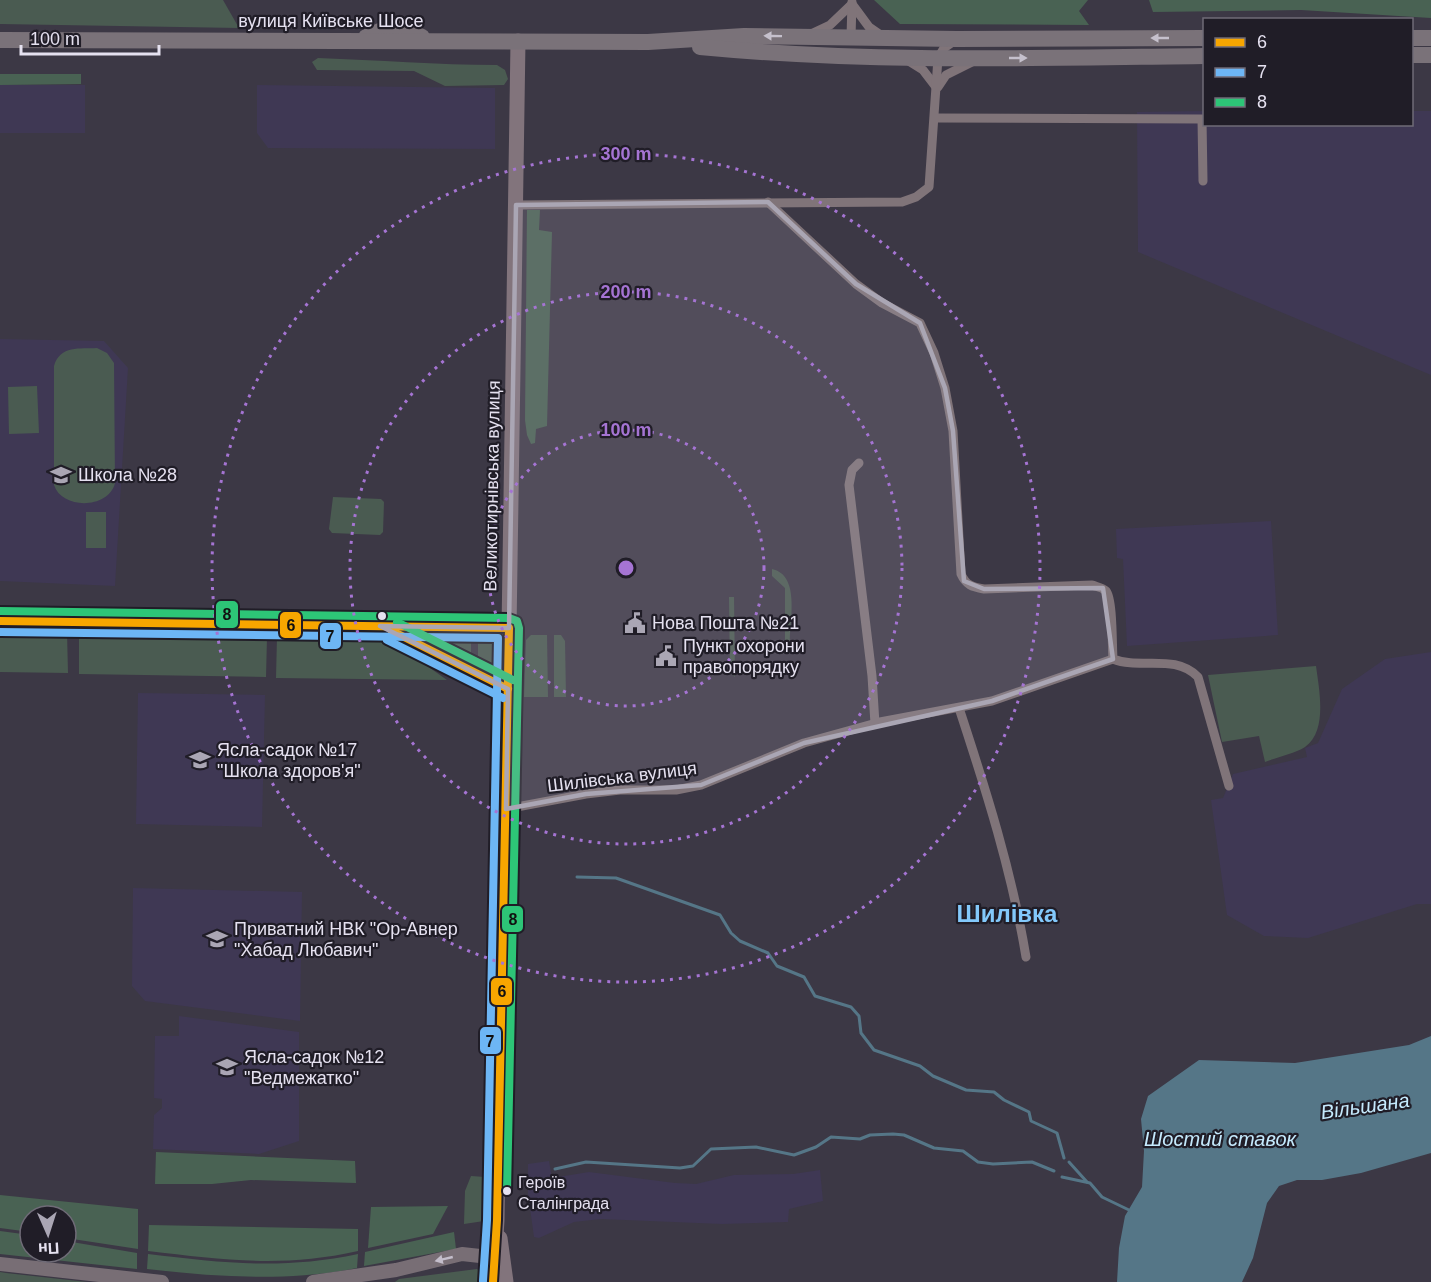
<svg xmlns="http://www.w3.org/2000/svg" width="1431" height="1282" font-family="Arial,sans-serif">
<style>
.built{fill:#3f3854}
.green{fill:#4a5b51}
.forest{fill:#496253}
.water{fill:#557687}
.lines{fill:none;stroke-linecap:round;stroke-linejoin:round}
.stream{stroke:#557687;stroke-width:3}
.street{stroke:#807479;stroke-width:9}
.secondary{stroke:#786e75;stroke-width:14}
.primary{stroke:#82747c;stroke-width:15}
.highway{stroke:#7a7279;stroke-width:16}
.bus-1-casing{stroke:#201d27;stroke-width:12}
.bus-2-casing{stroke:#201d27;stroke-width:12}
.bus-3-casing{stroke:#201d27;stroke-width:12}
.bus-1{stroke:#f7a600;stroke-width:8}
.bus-2{stroke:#6db6f5;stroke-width:8}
.bus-3{stroke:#2dc577;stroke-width:8}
.oneway{fill:#c5c0cc}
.oneway2{fill:#c4becb}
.marked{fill:#aaa6b4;fill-opacity:0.2;stroke:#aaa6b4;stroke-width:4.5;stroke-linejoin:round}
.ring{fill:none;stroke:#a574d3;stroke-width:3;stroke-dasharray:3 6}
.bus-dot{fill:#e5e1f0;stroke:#201d27;stroke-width:2}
.labels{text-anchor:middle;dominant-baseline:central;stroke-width:4.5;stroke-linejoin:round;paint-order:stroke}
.bus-label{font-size:16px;fill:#e5e1f0;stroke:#201d27;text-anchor:start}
.street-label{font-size:18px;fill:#e5e1f0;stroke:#201d27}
.poi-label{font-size:18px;fill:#e5e1f0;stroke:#201d27;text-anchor:start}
.water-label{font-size:20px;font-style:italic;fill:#c5eafd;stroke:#201d27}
.district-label{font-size:24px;font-weight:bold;fill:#83c9fb;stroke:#201d27}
.centre{fill:#a574d3;stroke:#201d27;stroke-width:3}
.ring-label{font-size:18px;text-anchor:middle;font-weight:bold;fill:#a574d3;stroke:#201d27;stroke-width:4.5;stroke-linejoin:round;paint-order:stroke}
.line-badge{stroke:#201d27;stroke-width:2}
.pale-badge-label{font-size:16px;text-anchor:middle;font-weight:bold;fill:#111}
</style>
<rect width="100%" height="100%" fill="#3c3845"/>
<g class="built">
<rect x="0" y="85" width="85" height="48"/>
<path d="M 257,85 L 495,88 L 495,149 L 268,148 L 257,133 Z"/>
<path d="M 1204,111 L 1204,124 L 1412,124 L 1412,111 L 1431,111 L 1431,375 L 1138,252 L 1137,112 Z"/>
<path d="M 0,339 L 104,341 L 128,368 L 115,586 L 0,581 Z"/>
<path d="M 1271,521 L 1278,635 L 1127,646 L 1123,559 L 1117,558 L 1116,529 Z"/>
<path d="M 1431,652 L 1431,904 L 1417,904 L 1308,938 L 1264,936 L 1227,915 L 1211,800 L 1223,798 L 1233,774 L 1307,757 L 1305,748 L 1318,743 L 1342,689 L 1385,659 Z"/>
<path d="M 138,693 L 265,695 L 262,827 L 136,824 Z"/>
<path d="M 133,888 L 302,892 L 300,1021 L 145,1001 L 132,986 Z"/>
<path d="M 179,1016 L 299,1032 L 299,1141 L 259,1154 L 153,1149 L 154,1115 L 162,1108 L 162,1099 L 154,1098 L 155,1036 L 179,1036 Z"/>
<path d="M 549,1161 L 552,1178 L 589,1172 L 675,1183 L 696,1184 L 734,1175 L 793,1174 L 820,1170 L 823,1201 L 789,1209 L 788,1222 L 722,1224 L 601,1219 L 574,1222 L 539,1238 L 534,1237 L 528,1194 L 528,1164 Z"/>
</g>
<g class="green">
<path d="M 0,0 L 223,0 L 239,28 L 0,24 Z"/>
<path d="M 318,58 C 378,60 437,65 497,65 L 505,70 L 508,79 L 504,85 L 445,86 L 414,71 L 317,70 L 312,62 Z"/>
<path d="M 97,348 L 107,353 L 114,363 L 115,483 C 109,509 62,510 54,485 L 54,366 C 60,345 80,349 97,348 Z"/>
<path d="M 37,386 L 39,433 L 9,434 L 8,387 Z"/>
<path d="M 333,497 L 381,499 L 384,502 L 383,532 L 380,535 L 332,533 L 329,529 Z"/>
<rect x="86" y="512" width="20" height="36"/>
<path d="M 772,569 C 800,575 790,619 790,641 L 788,644 L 785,641 L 785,588 L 772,576 Z"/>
<path d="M 729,597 L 734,597 L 735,677 L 730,673 Z"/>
<path d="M 0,631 L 67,632 L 68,673 L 0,672 Z"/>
<path d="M 79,632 L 267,637 L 266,677 L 79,674 Z"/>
<path d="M 531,635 L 547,635 L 548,697 L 524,697 L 526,640 Z"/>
<path d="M 554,635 L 561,635 L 565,641 L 566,697 L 554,697 Z"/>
<path d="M 438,636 L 471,636 L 471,659 L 437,643 Z"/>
<path d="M 478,636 L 493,636 L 493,670 L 478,664 Z"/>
<path d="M 277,637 L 389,639 L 447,680 L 276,678 Z"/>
<path d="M 1316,666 C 1319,689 1328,731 1305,747 C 1294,754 1277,757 1265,762 L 1259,736 L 1222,742 L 1208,675 Z"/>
<path d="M 471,1176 L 485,1177 L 484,1221 L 464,1224 L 465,1191 Z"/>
<path d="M 477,1269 L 483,1274 L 483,1282 L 395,1282 L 399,1279 Z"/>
<path d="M 0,1272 L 6,1273 L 87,1282 L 0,1282 Z"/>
</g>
<g class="forest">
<path d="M 874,0 L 1088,0 L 1079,11 L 1089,25 L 900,24 Z"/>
<path d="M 1149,0 L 1431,0 L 1431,18 L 1301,10 L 1153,12 Z"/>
<path d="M 0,74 L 81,74 L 81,84 L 0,85 Z"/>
<path d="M 527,210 L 540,210 L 539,230 L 552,232 L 547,426 L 536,429 L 535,443 L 531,444 L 527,435 L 525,420 Z"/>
<path d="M 156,1152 L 355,1161 L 356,1183 L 251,1180 L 212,1184 L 155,1184 Z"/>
<path d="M 0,1195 L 138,1209 L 138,1249 L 66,1238 L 66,1216 L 30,1216 L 30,1232 L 0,1228 Z"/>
<path d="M 448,1206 L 433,1234 L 368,1248 L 371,1207 Z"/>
<path d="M 149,1225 L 358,1229 L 358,1251 C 282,1268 224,1260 148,1251 Z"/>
<path d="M 0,1231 L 30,1235 L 30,1252 L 66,1252 L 66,1241 L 137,1253 L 137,1269 L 0,1254 Z"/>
<path d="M 454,1232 L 456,1249 L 364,1266 L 365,1252 Z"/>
<path d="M 148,1254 C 223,1263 282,1270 358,1254 L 357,1268 C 288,1282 217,1277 147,1269 Z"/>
</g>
<path class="water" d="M 1431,1036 L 1431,1153 L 1361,1173 L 1322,1180 L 1297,1180 L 1279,1186 L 1267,1203 L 1253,1258 L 1242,1282 L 1117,1282 L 1119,1248 L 1125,1216 L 1142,1187 L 1144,1151 L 1141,1119 L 1148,1096 L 1199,1060 L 1295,1063 L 1409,1045 Z"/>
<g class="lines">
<g class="stream">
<path d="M 577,877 L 616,878 L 720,915 L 731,933 L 740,941 L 768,953 L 777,966 L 804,977 L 815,996 L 851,1007 L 859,1016 L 861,1033 L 874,1050 L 920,1066 L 933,1076 L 966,1090 L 994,1092 L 1004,1100 L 1029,1112 L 1031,1121 L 1057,1133 L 1064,1158"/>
<path d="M 1069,1162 L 1087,1182"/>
<path d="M 555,1169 L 586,1162 L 680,1168 L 693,1166 L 711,1149 L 756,1147 L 794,1155 L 816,1147 L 831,1137 L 860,1139 L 870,1135 L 893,1134 L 904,1135 L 934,1148 L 963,1151 L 978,1162 L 993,1164 L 1032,1162 L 1054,1171"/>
<path d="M 1062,1177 L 1090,1183 L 1102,1197 L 1129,1210"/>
</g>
<g class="street">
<path d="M 813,33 L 830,25 L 852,4 L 869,27 L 882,36"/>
<path d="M 851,37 L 852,2"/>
<path d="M 907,60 L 923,70 L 936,87"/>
<path d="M 938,87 L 946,75 L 972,62"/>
<path d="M 935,118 L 1202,119 L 1203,181"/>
<path d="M 768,202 L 856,284 L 882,303 L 920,323 L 934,353 L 945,388 L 953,431 L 961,574 C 966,585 972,587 984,589 L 1092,585 C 1097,587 1102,587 1106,591 C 1113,599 1112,646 1113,659 C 1140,670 1175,653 1198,677 L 1229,786"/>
<path d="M 516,205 L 902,202 L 916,197 L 929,187 L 938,58 L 944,48 L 954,41"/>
<path d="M 859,463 L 852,470 L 849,485 L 872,676 L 875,724"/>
<path d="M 959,708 C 986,790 1012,872 1026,957"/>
<path d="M 506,809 L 586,794 L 620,790 L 676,790 L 701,785 L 804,743 L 880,722 L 992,701 L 1113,659"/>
</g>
<g class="secondary">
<path d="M 0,621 L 509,628"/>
<path d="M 384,628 L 508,689"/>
<path d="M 0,1264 L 162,1282"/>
<path d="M 313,1282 L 396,1270 L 462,1254 L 480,1256 L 492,1262"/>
</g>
<g class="primary">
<path d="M 500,1238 L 506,1282"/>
<path d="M 493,1282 L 497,1220 L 501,935 L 507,760 L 518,41"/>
</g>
<g class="highway">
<path d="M 366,37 L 393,25 L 422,37"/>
<path d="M 1412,38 L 1431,38"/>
<path d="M 0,40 L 648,42 L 744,36 L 957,39 L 1204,38"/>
<path d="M 700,47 C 867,63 1037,58 1204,56"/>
<path d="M 1412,55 L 1431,55"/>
</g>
<defs>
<g id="bus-1">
<path d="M 0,621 L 509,628 L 497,1220 L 493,1282"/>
<path d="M 392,631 L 508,689"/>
</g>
<g id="bus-2">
<path d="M 0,632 L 498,638 L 487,1220 L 483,1281"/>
<path d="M 387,640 L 503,698"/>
</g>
<g id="bus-3">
<path d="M 0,611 L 509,618 L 517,621 L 519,628 L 507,1191"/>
<path d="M 397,622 L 513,680"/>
</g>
</defs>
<use href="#bus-1" class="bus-1-casing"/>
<use href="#bus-2" class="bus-2-casing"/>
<use href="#bus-3" class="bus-3-casing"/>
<use href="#bus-1" class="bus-1"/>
<use href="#bus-2" class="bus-2"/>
<use href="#bus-3" class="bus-3"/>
</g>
<defs><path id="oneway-solid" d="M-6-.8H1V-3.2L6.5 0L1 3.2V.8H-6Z" transform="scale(1.5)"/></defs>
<g class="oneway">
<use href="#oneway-solid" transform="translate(773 36) rotate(-179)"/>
<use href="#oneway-solid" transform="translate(1160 38) rotate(180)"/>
<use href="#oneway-solid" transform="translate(1018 58)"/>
</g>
<use class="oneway2" href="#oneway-solid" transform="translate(444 1259) rotate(167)"/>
<path class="marked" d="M 768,202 L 856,284 L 920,323 L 945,388 L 953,431 L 964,581 L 984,589 L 1103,588 L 1113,659 L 992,701 L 804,743 L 701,785 L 586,794 L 506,809 L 508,689 L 380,626 L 509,628 L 516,205 Z"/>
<g class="ring">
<circle cx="626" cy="568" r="138"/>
<circle cx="626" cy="568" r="276"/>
<circle cx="626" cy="568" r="414"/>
</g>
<defs>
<symbol id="school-bare" viewBox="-9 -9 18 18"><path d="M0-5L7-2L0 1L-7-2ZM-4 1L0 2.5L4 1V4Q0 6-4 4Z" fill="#aaa6b4" stroke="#201d27" stroke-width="2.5" paint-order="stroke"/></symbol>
<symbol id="civic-bare" viewBox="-9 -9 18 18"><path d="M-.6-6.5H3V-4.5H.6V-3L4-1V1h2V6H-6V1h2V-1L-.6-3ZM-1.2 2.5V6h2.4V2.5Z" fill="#aaa6b4" stroke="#201d27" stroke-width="2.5" paint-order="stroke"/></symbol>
</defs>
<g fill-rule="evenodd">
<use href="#school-bare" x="46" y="460" width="30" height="30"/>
<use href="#civic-bare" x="620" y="608" width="30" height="30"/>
<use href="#civic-bare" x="651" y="641" width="30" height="30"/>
<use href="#school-bare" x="185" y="745" width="30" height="30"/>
<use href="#school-bare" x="202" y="924" width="30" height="30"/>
<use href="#school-bare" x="212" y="1052" width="30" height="30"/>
</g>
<g class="bus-dot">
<circle cx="382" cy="616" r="5"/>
<circle cx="507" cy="1191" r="5"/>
</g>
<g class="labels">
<g class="bus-label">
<text x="518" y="1182">Героїв<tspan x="518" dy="21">Сталінграда</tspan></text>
</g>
<g class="street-label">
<text x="331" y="21">вулиця Київське Шосе</text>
<text transform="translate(492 486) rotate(-89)">Великотирнівська вулиця</text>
<text transform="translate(622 777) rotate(-7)">Шилівська вулиця</text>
</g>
<g class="poi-label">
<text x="78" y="475">Школа №28</text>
<text x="652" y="623">Нова Пошта №21</text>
<text x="683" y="646">Пункт охорони<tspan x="683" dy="21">правопорядку</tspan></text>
<text x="217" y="750">Ясла-садок №17<tspan x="217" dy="21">"Школа здоров'я"</tspan></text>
<text x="234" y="929">Приватний НВК "Ор-Авнер<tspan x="234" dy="21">"Хабад Любавич"</tspan></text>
<text x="244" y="1057">Ясла-садок №12<tspan x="244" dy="21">"Ведмежатко"</tspan></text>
</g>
<g class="water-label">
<text transform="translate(1365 1106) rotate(-8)">Вільшана</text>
<text x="1220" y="1139">Шостий ставок</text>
</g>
<g class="district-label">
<text x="1007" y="913">Шилівка</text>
</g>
</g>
<circle cx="626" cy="568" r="9" class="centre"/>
<g class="ring-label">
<text x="626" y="160">300 m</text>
<text x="626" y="298">200 m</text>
<text x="626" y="436">100 m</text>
</g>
<g class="line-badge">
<rect x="215" y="600" width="24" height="29" rx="6" fill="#2dc577"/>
<rect x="279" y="611" width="23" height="28" rx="6" fill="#f7a600"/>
<rect x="319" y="622" width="23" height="28" rx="6" fill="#6db6f5"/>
<rect x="501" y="905" width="23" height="28" rx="6" fill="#2dc577"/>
<rect x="490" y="977" width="23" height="29" rx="6" fill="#f7a600"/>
<rect x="479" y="1026" width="23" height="29" rx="6" fill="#6db6f5"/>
</g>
<g class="pale-badge-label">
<text x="227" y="620">8</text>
<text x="291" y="631">6</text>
<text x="330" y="642">7</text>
<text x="513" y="925">8</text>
<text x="502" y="997">6</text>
<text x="490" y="1047">7</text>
</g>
<rect x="1203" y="18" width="210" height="108" fill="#201d27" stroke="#6f6b77" stroke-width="1.5"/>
<rect x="1215" y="38" width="30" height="9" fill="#f7a600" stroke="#6f6b77" stroke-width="1.5"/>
<text x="1257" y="48" font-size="18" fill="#e5e1f0">6</text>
<rect x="1215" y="68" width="30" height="9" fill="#6db6f5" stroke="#6f6b77" stroke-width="1.5"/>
<text x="1257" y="78" font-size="18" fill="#e5e1f0">7</text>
<rect x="1215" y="98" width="30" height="9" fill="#2dc577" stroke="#6f6b77" stroke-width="1.5"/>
<text x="1257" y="108" font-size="18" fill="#e5e1f0">8</text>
<g transform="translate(48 1234) rotate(177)"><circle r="28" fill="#201d27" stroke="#6f6b77" stroke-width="1.5"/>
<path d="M0-4.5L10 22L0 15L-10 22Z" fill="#aaa6b4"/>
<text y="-9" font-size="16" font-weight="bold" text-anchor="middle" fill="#e5e1f0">Пн</text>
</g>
<path d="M21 45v9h138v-9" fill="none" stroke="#e5e1f0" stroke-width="3"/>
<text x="30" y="45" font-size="18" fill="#e5e1f0" stroke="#201d27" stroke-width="4.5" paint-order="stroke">100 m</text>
</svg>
